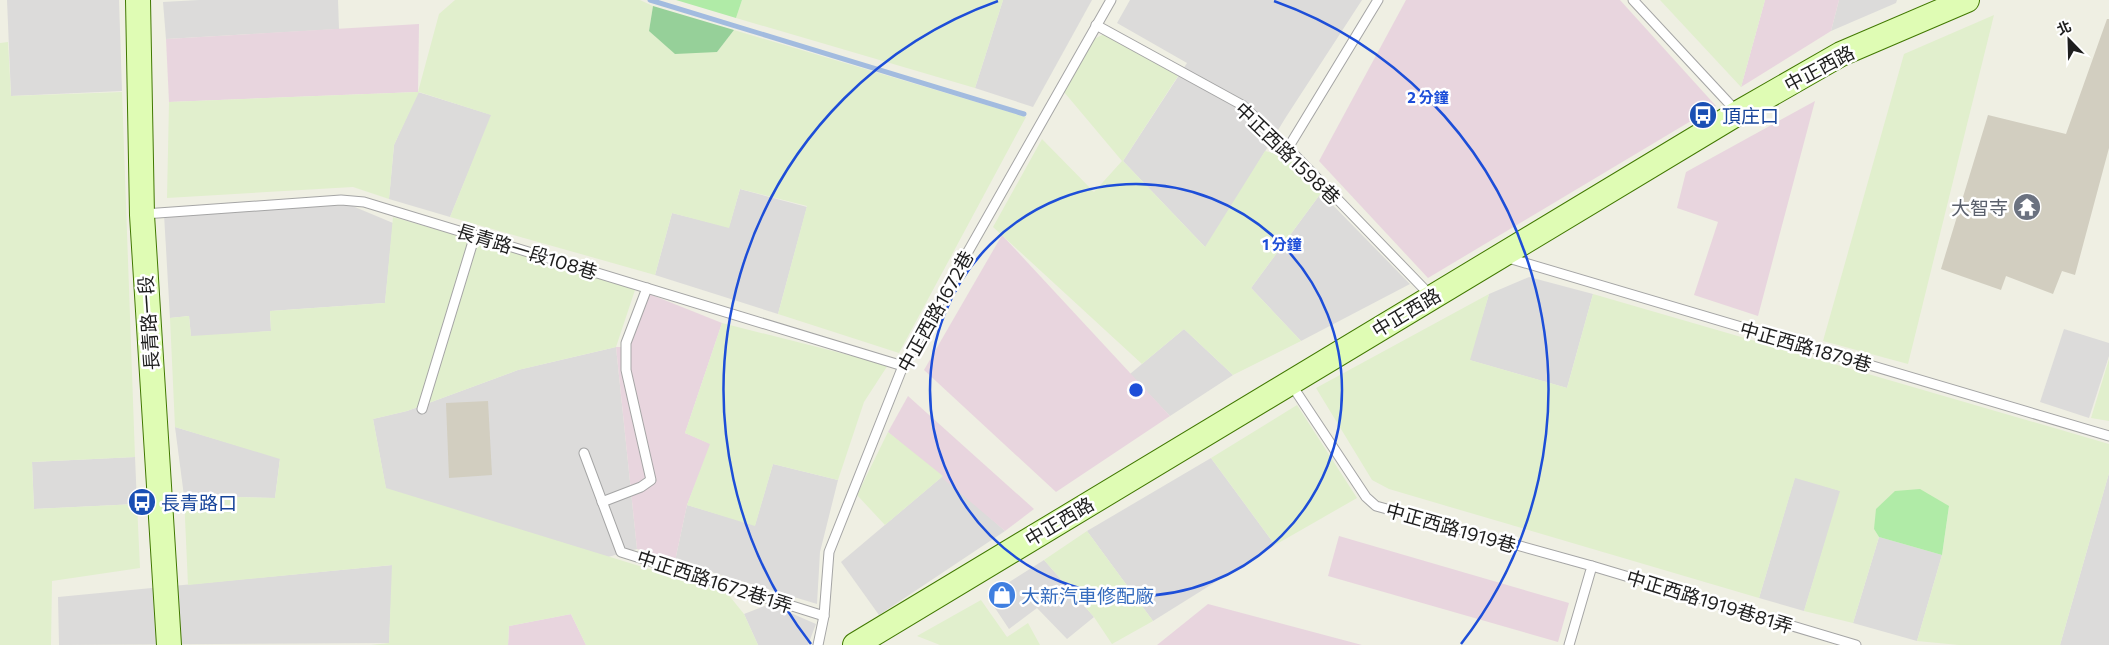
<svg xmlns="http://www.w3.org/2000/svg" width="2109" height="645" font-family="Commissioner,'Noto Sans TC',sans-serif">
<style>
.residential{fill:#dcdbda}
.industrial{fill:#e8d5de}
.farmland{fill:#e1efcd}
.grass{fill:#b0eba7}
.forest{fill:#96d099}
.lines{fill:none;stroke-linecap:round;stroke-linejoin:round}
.stream{stroke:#a2bbdf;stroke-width:5}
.building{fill:#d2cec0}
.lane-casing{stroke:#a5a5a5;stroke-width:11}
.secondary-casing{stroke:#417801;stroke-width:26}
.lane{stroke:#fff;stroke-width:9}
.secondary{stroke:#dffcb4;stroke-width:24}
.ring{fill:none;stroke:#1d4ed8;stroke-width:2.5}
.labels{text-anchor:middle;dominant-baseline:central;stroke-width:5;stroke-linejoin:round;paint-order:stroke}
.street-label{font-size:19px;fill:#1e1e1e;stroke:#fff}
.transit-label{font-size:19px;fill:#164399;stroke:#fff;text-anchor:start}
.worship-label{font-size:19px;fill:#5b616d;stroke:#fff;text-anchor:end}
.shop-label{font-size:19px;fill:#366cbe;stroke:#fff;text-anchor:start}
.centre{fill:#1d4ed8;stroke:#fff;stroke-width:2.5}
.ring-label{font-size:15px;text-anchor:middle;font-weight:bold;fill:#1d4ed8;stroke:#fff;stroke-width:5;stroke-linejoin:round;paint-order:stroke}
</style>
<rect width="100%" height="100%" fill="#efefe3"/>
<g class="residential">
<path d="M 7,0 L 119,0 L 122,91 L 11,96 Z"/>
<path d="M 199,0 L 338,0 L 339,29 L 166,39 L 163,2 Z"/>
<path d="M 1003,0 L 1092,0 L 1033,107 L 975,88 Z"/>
<path d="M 1130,0 L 1362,0 L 1286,117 L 1206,248 L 1123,161 L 1187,63 L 1117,23 Z"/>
<path d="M 1839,0 L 1897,0 L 1896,3 L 1831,31 Z"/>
<path d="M 418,92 L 492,115 L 450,217 L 389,199 L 394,145 Z"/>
<path d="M 740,189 L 807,207 L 778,314 L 655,275 L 672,213 L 729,227 Z"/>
<path d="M 1321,193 L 1410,284 L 1301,341 L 1251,288 Z"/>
<path d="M 350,205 L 393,223 L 385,303 L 270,311 L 271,331 L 191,337 L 189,316 L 170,318 L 164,214 Z"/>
<path d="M 1529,277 L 1593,294 L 1567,388 L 1469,360 L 1489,294 Z"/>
<path d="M 1184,329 L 1233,375 L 1170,416 L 1130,374 Z"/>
<path d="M 2064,329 L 2109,343 L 2109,356 L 2089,418 L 2040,402 Z"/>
<path d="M 616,347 L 637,549 L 608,557 L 386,489 L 373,419 L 407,411 L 518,370 Z"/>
<path d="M 175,427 L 280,458 L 275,498 L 184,496 Z"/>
<path d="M 135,457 L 137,504 L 34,509 L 32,462 Z"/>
<path d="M 1211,458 L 1275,545 L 1153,621 L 1087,531 Z"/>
<path d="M 773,464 L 838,480 L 820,552 L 817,604 L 675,561 L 687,505 L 755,525 Z"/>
<path d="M 2109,473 L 2109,645 L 2060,645 Z"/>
<path d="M 943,476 L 1005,531 L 879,615 L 841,562 Z"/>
<path d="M 1795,477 L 1841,491 L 1804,611 L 1759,598 Z"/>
<path d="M 1879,537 L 1942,555 L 1917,641 L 1853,623 Z"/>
<path d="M 1044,560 L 1094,617 L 1067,639 L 1037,608 L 1009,629 L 987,596 Z"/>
<path d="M 393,565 L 389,643 L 59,645 L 58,597 Z"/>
<path d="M 770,604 L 816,624 L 808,645 L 758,645 L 744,614 Z"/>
</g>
<g class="industrial">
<path d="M 1406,0 L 1620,0 L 1716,106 L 1428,278 L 1319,161 Z"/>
<path d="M 1765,0 L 1839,0 L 1831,31 L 1741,87 Z"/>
<path d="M 419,24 L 418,92 L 169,102 L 166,39 Z"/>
<path d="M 1815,101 L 1758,316 L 1694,295 L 1718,222 L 1677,208 L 1686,172 Z"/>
<path d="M 1002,235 L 1170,416 L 1056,492 L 924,370 Z"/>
<path d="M 647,293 L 722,323 L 685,433 L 711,444 L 687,505 L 675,561 L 637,549 L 616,347 L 629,347 Z"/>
<path d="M 908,396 L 1034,509 L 1005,531 L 888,432 Z"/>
<path d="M 1339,536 L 1569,603 L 1558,642 L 1328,576 Z"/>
<path d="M 1208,604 L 1362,645 L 1157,645 Z"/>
<path d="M 571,614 L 586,645 L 508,645 L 509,626 Z"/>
</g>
<g class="farmland">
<path d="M 455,0 L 640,0 L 653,6 L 649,31 L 717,52 L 734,30 L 1026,117 L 899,353 L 778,314 L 807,206 L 740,189 L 729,228 L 672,213 L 655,275 L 450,217 L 491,115 L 419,92 L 394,145 L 389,199 L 353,187 L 167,198 L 169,102 L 418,92 L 439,14 Z"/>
<path d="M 742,0 L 1003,0 L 975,88 L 736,18 Z"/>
<path d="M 1660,0 L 1765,0 L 1741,87 Z"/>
<path d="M 1994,15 L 1908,364 L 1823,341 L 1904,54 Z"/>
<path d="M 1106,33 L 1178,76 L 1123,161 L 1205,247 L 1265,151 L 1293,158 L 1321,193 L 1251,288 L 1301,341 L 1233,375 L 1184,329 L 1142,364 L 993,227 L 1042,139 L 1094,192 L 1122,161 L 1064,92 L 1090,41 Z"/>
<path d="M 8,42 L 11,96 L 122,92 L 135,457 L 32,462 L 34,509 L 137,504 L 140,568 L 52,581 L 51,645 L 0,645 L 0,43 Z"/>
<path d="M 393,217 L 636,287 L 616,347 L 518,370 L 407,411 L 373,419 L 386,488 L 727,593 L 744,614 L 758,645 L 586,645 L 571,614 L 509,626 L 508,645 L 371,645 L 389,643 L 392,565 L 188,585 L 184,496 L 275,498 L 280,459 L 175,427 L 170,318 L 189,316 L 191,336 L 271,331 L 270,311 L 385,303 Z"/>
<path d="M 1489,294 L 1470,360 L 1567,388 L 1593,294 L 2109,444 L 2109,473 L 2060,645 L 1959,645 L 1917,641 L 1942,555 L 1949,507 L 1874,529 L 1879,537 L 1853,623 L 1804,611 L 1840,491 L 1795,478 L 1759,598 L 1389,489 L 1372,480 L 1316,388 Z"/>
<path d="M 722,323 L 888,365 L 864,402 L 838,480 L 773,464 L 755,526 L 687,505 L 710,444 L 685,433 Z"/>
<path d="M 2109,359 L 2109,421 L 2091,418 Z"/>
<path d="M 1297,405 L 1357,498 L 1275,545 L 1211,458 Z"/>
<path d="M 888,432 L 943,476 L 885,525 L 857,495 Z"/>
<path d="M 1087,531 L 1153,621 L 1112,644 L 1094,617 L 1044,560 Z"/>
<path d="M 981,600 L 1007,637 L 1028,623 L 1040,645 L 940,645 L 917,636 Z"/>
</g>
<g class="grass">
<path d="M 676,0 L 742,0 L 736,18 Z"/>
<path d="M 1920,489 L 1949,506 L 1942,555 L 1879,537 L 1874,529 L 1876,509 L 1895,491 Z"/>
</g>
<path class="forest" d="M 653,6 L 734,30 L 717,52 L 675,54 L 649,31 Z"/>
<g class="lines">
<path class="stream" d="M 650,0 L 1024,114"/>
</g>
<g class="building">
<path d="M 2107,19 L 2109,19 L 2109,148 L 2075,275 L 2062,271 L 2053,294 L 2006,276 L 2001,290 L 1941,269 L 1988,115 L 2066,134 Z"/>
<path d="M 488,401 L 492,475 L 449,478 L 446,403 Z"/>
</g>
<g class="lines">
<defs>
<g id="lane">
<path d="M 1633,0 L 1738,113"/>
<path d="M 1096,25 L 1242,105 L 1288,148 L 1431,296"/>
<path d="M 1288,148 L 1378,0"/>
<path d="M 144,214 L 341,200 L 364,202 L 903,366"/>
<path d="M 1505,257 L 2109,436"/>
<path d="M 1291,384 L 1366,497 L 1376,506 L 1592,566 L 1569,645"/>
<path d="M 422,409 L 475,235"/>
<path d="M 584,453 L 621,552 L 824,616"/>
<path d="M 602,502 L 641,487 L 651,480 L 626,370 L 626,343 L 647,288"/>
<path d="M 1592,566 L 1856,645"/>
<path d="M 818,645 L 824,616 L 829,552 L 903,366 L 1111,0"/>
</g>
<g id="secondary">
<path d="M 138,0 L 142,215 L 169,645"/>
<path d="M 855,645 L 1738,113 L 1841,54 L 1967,0"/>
</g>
</defs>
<use href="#lane" class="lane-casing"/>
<use href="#secondary" class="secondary-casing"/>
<use href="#lane" class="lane"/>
<use href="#secondary" class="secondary"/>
</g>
<g class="ring">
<circle cx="1136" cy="390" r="206"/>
<path d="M811 644A413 413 0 0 1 998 1M1274 1A413 413 0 0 1 1461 644"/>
</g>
<defs>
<symbol id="bus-disc" viewBox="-11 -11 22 22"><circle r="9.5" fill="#1a4fb4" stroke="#fff"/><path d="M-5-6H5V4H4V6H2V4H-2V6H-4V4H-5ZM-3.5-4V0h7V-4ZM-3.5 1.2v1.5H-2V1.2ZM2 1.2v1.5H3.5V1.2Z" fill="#fff"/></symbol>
<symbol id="temple-disc" viewBox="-11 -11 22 22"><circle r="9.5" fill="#6b7280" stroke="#fff"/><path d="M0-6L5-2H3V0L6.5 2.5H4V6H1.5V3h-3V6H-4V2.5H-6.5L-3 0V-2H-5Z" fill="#fff"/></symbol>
<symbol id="shop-disc" viewBox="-11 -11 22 22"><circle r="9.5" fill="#3f7fe0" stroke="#fff"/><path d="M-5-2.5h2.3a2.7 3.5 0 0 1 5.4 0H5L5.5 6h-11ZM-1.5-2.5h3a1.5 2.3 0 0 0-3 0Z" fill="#fff"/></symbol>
</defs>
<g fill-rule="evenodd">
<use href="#bus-disc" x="1687" y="99" width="32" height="32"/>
<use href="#temple-disc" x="2011" y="191" width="32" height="32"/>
<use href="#bus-disc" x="126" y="486" width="32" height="32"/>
<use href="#shop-disc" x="986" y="579" width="32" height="32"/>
</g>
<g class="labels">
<g class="street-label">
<text transform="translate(1819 68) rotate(-28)">中正西路</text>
<text transform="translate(1288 153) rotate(44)">中正西路1598巷</text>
<text transform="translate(527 251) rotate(17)">長青路一段108巷</text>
<text transform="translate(935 311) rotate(-61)">中正西路1672巷</text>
<text transform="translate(1406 312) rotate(-31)">中正西路</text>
<text transform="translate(148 323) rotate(-94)">長青路一段</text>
<text transform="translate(1806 346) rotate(16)">中正西路1879巷</text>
<text transform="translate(1059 521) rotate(-31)">中正西路</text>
<text transform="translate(1451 527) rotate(16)">中正西路1919巷</text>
<text transform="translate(715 581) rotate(18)">中正西路1672巷1弄</text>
<text transform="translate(1710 601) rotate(17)">中正西路1919巷81弄</text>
</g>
<g class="transit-label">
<text x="1722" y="115">頂庄口</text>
<text x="161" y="502">長青路口</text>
</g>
<g class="worship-label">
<text x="2008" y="207">大智寺</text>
</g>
<g class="shop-label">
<text x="1021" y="595">大新汽車修配廠</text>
</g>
</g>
<circle cx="1136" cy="390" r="8" class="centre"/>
<g class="ring-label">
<text x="1428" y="103">2 分鐘</text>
<text x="1282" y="250">1 分鐘</text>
</g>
<g transform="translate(2069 40) rotate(337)" stroke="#ffffff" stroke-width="4" paint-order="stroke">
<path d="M0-4L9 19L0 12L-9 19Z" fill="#1e1e1e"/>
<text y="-8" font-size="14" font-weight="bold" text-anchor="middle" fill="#1e1e1e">北</text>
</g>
</svg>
